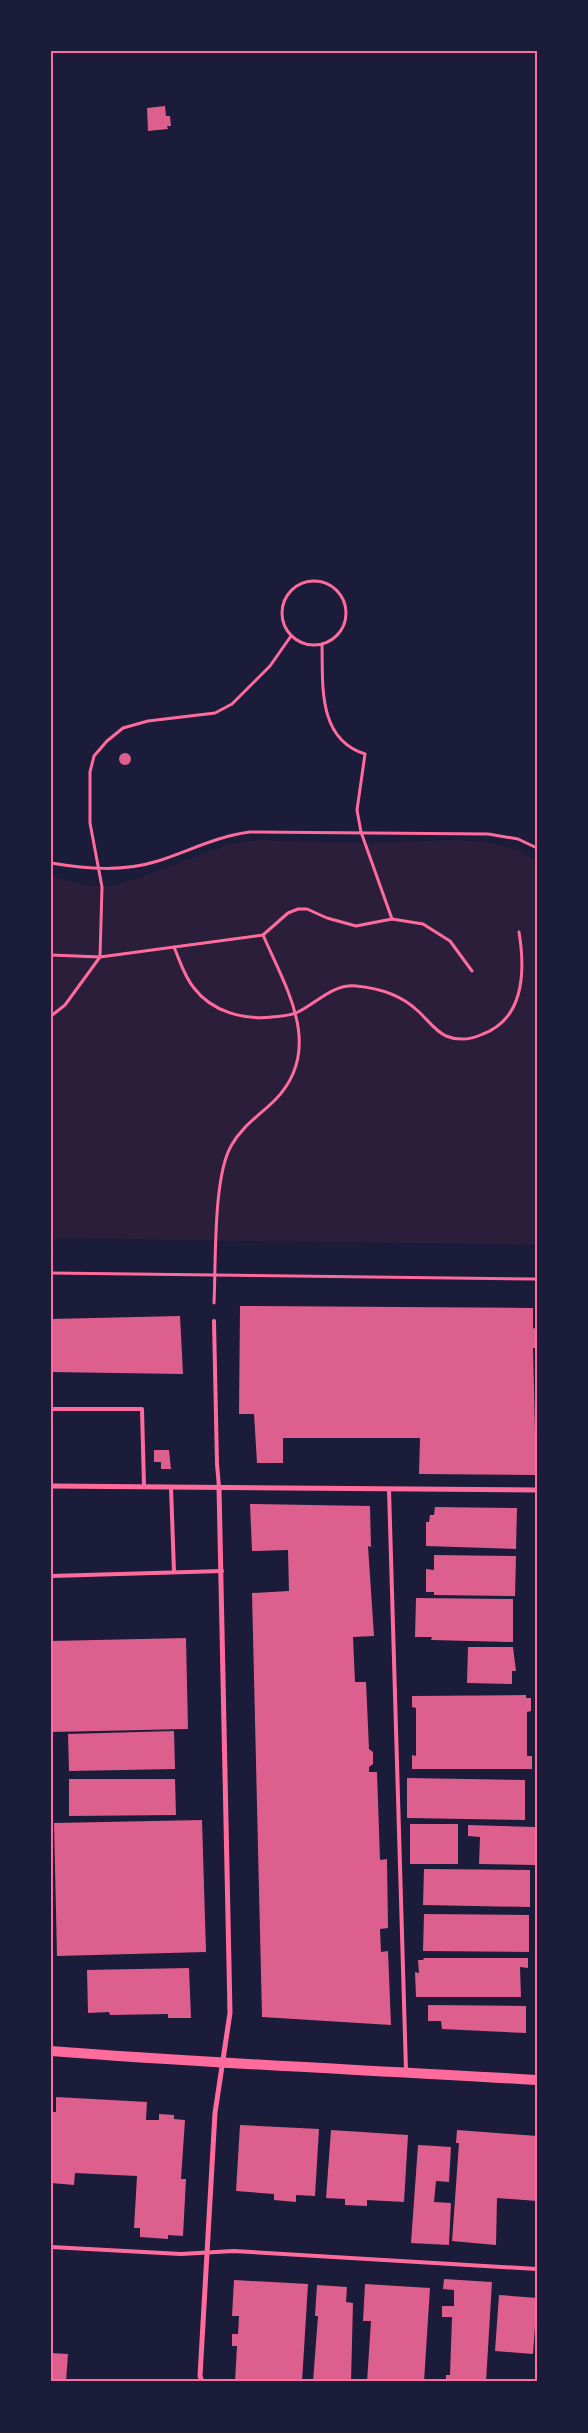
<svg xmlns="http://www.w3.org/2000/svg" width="588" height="2433" font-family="'Fira Sans',sans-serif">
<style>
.green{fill:#2a1e3b}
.building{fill:#dd5f8e}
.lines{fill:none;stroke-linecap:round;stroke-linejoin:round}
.path{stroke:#ff6b9d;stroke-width:3}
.service{stroke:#ff6b9d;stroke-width:4}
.minor{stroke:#ff6b9d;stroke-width:5}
.secondary{stroke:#ff6b9d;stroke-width:10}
.neatline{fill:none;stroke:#ff6b9d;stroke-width:2}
</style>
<rect width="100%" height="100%" fill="#1b1b3a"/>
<path class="green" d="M 259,840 C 298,842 337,843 377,843 C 427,842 492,831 537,860 L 537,1245 L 51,1238 L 51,876 C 67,880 83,886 100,886 C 115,887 131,880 145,876 C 183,863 218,843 259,840 Z"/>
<g class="building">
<path d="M 165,106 L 166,116 L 170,116 L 171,126 L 167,126 L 168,129 L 148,131 L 147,108 Z"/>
<circle cx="125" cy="759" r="6"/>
<path d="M 240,1306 L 533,1308 L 533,1328 L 537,1329 L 537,1348 L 533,1348 L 536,1475 L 419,1474 L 420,1438 L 283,1438 L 283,1463 L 257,1463 L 254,1414 L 239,1414 Z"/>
<path d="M 180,1316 L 183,1374 L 51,1372 L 51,1319 Z"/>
<path d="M 154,1450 L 169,1450 L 171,1469 L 161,1469 L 161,1462 L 154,1462 Z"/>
<path d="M 250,1504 L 370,1506 L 371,1547 L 368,1546 L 374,1636 L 353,1637 L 355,1682 L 366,1682 L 369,1749 L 373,1752 L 373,1764 L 369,1767 L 369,1772 L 377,1772 L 380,1860 L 387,1859 L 388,1928 L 380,1929 L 381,1952 L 388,1951 L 391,2025 L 262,2017 L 252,1593 L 289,1591 L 288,1550 L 252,1551 Z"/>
<path d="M 435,1507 L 517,1508 L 516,1549 L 426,1546 L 426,1522 L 429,1522 L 430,1515 L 434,1515 Z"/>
<path d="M 434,1555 L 516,1556 L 515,1596 L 434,1595 L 434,1592 L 426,1592 L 426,1569 L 434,1570 Z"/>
<path d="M 416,1598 L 513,1599 L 513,1642 L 431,1640 L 432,1637 L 415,1637 Z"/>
<path d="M 186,1638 L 188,1729 L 51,1732 L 51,1641 Z"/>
<path d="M 468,1647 L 513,1647 L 516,1671 L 512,1671 L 512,1684 L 467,1683 Z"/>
<path d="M 526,1695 L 526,1698 L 531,1698 L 531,1711 L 527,1712 L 527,1756 L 532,1756 L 532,1769 L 412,1769 L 412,1755 L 416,1756 L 416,1708 L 412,1707 L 412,1696 Z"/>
<path d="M 174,1731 L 175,1769 L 69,1771 L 68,1734 Z"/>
<path d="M 407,1778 L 525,1780 L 525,1820 L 407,1818 Z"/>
<path d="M 69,1779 L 175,1779 L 176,1815 L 69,1816 Z"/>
<path d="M 202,1820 L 206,1952 L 57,1956 L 54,1823 Z"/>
<rect x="410" y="1824" width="48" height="40"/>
<path d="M 468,1825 L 536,1827 L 535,1865 L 479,1864 L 480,1837 L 468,1836 Z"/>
<path d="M 424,1869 L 530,1870 L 530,1907 L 423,1905 Z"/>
<path d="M 424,1914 L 529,1915 L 529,1952 L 423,1951 Z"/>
<path d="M 424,1958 L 528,1958 L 528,1968 L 520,1967 L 521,1997 L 416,1997 L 415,1972 L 419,1973 L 418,1960 L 423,1960 Z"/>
<path d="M 189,1968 L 191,2018 L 168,2018 L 168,2014 L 110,2015 L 109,2012 L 88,2013 L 87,1970 Z"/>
<path d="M 428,2005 L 526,2006 L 526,2033 L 442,2029 L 441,2021 L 428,2021 Z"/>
<path d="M 56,2097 L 147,2102 L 146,2120 L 159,2120 L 159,2114 L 174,2115 L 174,2119 L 185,2120 L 181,2179 L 186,2179 L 183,2236 L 168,2235 L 168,2239 L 140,2237 L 140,2228 L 134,2228 L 137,2176 L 75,2173 L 74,2185 L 51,2183 L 51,2112 L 56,2112 Z"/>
<path d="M 240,2125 L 319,2129 L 315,2196 L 296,2195 L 296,2202 L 274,2200 L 274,2194 L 236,2191 Z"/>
<path d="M 331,2130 L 408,2135 L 404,2202 L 367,2200 L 367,2206 L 345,2205 L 345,2199 L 326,2198 Z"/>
<path d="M 457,2130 L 537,2136 L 537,2201 L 497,2198 L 496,2245 L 452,2241 L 459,2143 L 456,2143 Z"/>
<path d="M 418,2145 L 451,2147 L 449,2182 L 436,2181 L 434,2202 L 451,2203 L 449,2245 L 411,2243 Z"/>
<path d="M 444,2279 L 492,2282 L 486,2382 L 446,2382 L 446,2375 L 450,2375 L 452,2317 L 442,2317 L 442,2306 L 454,2306 L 454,2290 L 443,2289 Z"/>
<path d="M 234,2280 L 308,2284 L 302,2382 L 235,2382 L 237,2346 L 232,2346 L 232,2334 L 238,2334 L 239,2316 L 232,2316 Z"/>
<path d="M 365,2284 L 430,2288 L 424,2382 L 367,2382 L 371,2321 L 363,2321 Z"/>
<path d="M 317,2285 L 347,2287 L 346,2302 L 353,2303 L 351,2382 L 313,2382 L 318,2316 L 315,2316 Z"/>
<path d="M 499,2295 L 537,2298 L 533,2354 L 495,2351 Z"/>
<path d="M 51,2353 L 68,2354 L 66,2382 L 51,2382 Z"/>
</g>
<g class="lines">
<g class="path">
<circle cx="314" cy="613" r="32"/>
<path d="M 322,644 C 323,684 317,739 365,754 L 357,810 L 361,832 L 392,919"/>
<path d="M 51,863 C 87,869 123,872 158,861 C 189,851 217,836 250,832 L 488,834 L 518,839 L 537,848"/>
<path d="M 174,947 C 180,961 184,976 194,988 C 212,1012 244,1020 272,1017 C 280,1016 291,1016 298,1012 C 317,1003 332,984 356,986 C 379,988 400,994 418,1011 C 427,1019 435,1031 446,1036 C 458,1041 472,1039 483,1034 C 525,1018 525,969 519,932"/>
<path d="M 51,955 L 100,957 L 263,935 L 288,913 L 298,909 L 307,909 L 327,918 L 356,926 L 392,919 L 423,924 L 450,941 L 472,971"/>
<path d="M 51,1016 L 65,1005 L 100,957 L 102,887 L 90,823 L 90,772 L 94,756 L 107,741 L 123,728 L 148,721 L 215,713 L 232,704 L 270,666 L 291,636"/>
<path d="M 51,1273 L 537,1279"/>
<path d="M 214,1303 C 216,1263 213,1178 231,1146 C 242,1126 260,1115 275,1100 C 325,1049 286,988 263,935"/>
</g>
<g class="service">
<path d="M 214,1321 L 217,1464 L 219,1487"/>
<path d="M 51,1409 L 142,1409 L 144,1486"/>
<path d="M 171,1487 L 174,1572"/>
<path d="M 389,1489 L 406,2071"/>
<path d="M 51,1576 L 222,1571"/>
<path d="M 51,2247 L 181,2254 L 233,2251 L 537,2269"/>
</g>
<g class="minor">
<path d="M 51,1486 L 537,1490"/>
<path d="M 202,2382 L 200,2376 L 215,2113 L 230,2013 L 219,1487"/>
</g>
<path class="secondary" d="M 51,2051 C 213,2064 375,2070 537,2080"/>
</g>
<rect width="588" height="2433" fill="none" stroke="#1b1b3a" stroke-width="105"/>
<rect x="52" y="52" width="484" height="2328" class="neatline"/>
</svg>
